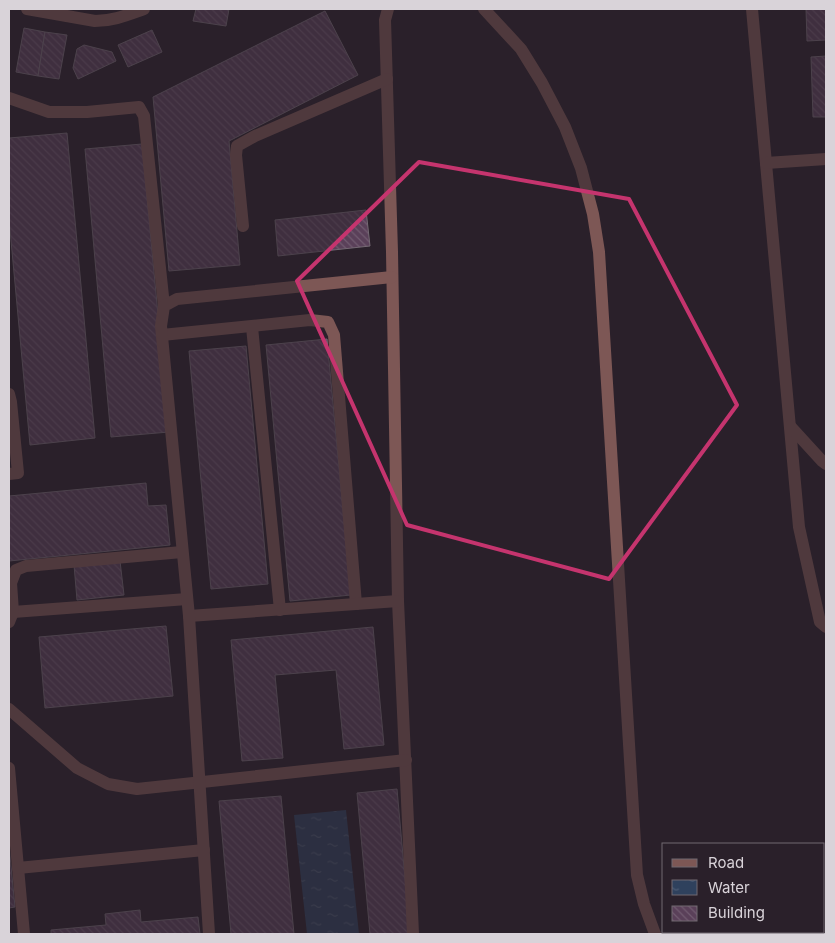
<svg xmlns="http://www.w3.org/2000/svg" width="835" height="943" font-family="Inter,sans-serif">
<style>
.water{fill:url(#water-ripples)}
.building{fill:url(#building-back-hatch);stroke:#756974}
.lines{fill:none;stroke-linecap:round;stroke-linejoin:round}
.minor{stroke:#7d5755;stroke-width:12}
.marked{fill:none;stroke:#c5346e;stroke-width:4;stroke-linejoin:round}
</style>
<defs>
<pattern id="water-ripples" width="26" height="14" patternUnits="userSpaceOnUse" patternTransform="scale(1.25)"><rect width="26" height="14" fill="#2f415d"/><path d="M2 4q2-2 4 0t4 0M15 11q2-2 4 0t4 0" fill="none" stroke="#4d5c74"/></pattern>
<pattern id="building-back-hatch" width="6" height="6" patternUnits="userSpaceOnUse" patternTransform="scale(1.25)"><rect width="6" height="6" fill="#5a4059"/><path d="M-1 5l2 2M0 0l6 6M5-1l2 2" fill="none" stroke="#715b70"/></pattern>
</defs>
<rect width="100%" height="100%" fill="#2a202a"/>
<path class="water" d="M 346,810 L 359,934 L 307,934 L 294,815 Z"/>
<g class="building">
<path d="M 196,9 L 229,9 L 226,26 L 193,21 Z"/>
<path d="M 806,9 L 826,9 L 826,40 L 807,41 Z"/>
<path d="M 325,11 L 358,75 L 229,141 L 240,265 L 169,271 L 153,97 Z"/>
<path d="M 24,28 L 45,32 L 38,76 L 16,72 Z"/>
<path d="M 152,30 L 162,52 L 128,67 L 118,45 Z"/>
<path d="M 45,32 L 67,35 L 59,79 L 38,76 Z"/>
<path d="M 84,45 L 112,52 L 116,61 L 78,79 L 73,68 L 77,49 Z"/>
<path d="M 826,56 L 826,117 L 813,117 L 811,57 Z"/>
<path d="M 67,133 L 95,438 L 30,445 L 9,219 L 9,138 Z"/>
<path d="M 142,144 L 169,432 L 111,437 L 85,149 Z"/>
<path d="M 366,210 L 370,246 L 278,256 L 275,220 Z"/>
<path d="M 327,339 L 351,595 L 290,601 L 266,345 Z"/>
<path d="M 246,346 L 268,584 L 211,589 L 189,351 Z"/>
<path d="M 146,483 L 148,506 L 166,505 L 170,545 L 9,561 L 9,496 Z"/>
<path d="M 120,561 L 124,595 L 77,600 L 74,565 Z"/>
<path d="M 166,626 L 173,696 L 45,708 L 39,637 Z"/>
<path d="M 373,627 L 384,745 L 344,749 L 336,670 L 275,675 L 283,758 L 242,761 L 231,640 Z"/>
<path d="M 397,789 L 410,934 L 370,934 L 357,793 Z"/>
<path d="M 281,796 L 294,934 L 231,934 L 219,801 Z"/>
<path d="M 9,846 L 15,907 L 9,908 Z"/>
<path d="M 140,910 L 141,922 L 198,917 L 200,934 L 51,934 L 51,930 L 106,925 L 105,914 Z"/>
</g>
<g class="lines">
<g class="minor">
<path d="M 27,9 L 95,21 C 113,21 127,15 144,9"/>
<path d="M 388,9 L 385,20 L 392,252 L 398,601 L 413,934"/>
<path d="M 484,9 L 521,49 L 542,83 L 565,127 L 581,168 L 593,214 L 599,252 L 637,875 L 644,904 L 655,934"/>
<path d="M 752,9 L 799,527 L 820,622 L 826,627"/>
<path d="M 9,98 L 49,112 L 87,112 L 139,107 L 144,116 L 164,306"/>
<path d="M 766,163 L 826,159"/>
<path d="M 243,226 L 236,155 L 237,146 L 255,136 L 387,79"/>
<path d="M 252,327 L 280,610"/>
<path d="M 162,335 L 310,320 L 328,322 L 334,335 L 356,604"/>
<path d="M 9,394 L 11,402 L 18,473 L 9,474"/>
<path d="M 790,426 L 822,461 L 826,464"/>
<path d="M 13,612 L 187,599"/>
<path d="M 189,616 L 398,601"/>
<path d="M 9,622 L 13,612 L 11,583 L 16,570 L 26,566 L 182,552"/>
<path d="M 9,709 L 77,768 L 108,784 L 137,789 L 406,760"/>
<path d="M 9,768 L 24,934"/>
<path d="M 18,868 L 204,850"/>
<path d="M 209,934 L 189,616 L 161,326 L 164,306 L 177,299 L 392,277"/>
</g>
</g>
<path d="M0 0H835V943H0ZM 419,162 L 629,199 L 737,405 L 609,579 L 407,525 L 297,281 Z" fill="#2a202a" fill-opacity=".55" fill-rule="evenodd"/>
<path class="marked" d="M 419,162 L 629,199 L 737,405 L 609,579 L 407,525 L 297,281 Z"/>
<rect width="835" height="943" fill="none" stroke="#d9d3d9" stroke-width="20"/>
<rect x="662" y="843" width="162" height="90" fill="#2a202a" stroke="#706870"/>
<rect x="672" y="859" width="25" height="8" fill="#7d5755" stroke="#706870"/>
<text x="708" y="868" font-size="15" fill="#d9d3d9">Road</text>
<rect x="672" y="880" width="25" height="15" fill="url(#water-ripples)" stroke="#706870"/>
<text x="708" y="893" font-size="15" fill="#d9d3d9">Water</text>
<rect x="672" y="906" width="25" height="15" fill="url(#building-back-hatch)" stroke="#706870"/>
<text x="708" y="918" font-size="15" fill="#d9d3d9">Building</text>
</svg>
